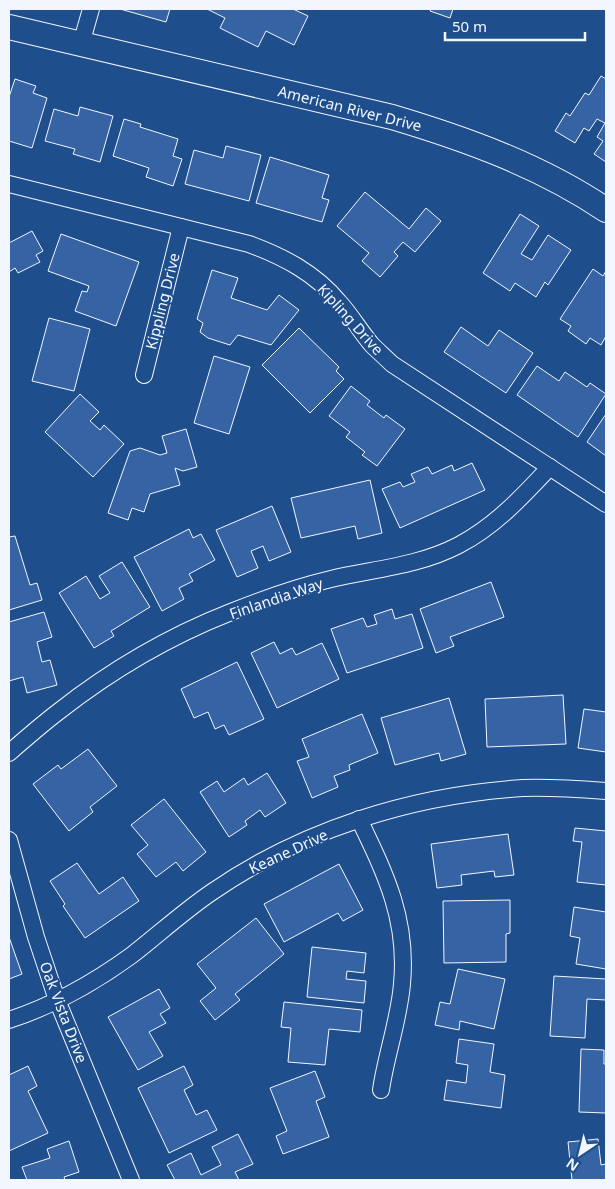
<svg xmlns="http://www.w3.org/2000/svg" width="615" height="1189" font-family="'Noto Sans',sans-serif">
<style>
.building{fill:#3563a3;stroke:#f2f6ff}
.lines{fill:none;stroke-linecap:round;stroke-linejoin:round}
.street-casing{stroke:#f2f6ff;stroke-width:18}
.secondary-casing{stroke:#f2f6ff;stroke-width:26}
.street{stroke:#1f4e8c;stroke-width:16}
.secondary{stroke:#1f4e8c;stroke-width:24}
.labels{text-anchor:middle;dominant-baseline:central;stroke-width:4;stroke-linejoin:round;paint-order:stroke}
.street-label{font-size:15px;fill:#f2f6ff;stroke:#1f4e8c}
</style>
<rect width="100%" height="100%" fill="#1f4e8c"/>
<g class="building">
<path d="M 120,9 L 170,9 L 166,22 Z"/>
<path d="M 207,9 L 293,9 L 308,16 L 294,45 L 266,31 L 258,47 L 220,28 L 225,18 Z"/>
<path d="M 431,9 L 453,9 L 450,18 L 430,11 Z"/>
<path d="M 601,76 L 606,79 L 606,162 L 594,154 L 603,141 L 597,137 L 605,123 L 597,119 L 589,131 L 584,128 L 575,143 L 555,131 L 566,113 L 570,116 L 585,93 L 589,95 Z"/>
<path d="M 15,79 L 36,86 L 33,93 L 47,98 L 32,148 L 9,141 L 9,97 Z"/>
<path d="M 80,107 L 113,116 L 100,162 L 73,154 L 75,149 L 45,141 L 54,109 L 78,116 Z"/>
<path d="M 124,119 L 141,124 L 140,127 L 178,139 L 173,156 L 182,159 L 173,186 L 146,177 L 149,168 L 113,156 Z"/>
<path d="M 226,146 L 261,155 L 249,201 L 185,184 L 194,150 L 223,158 Z"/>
<path d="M 270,157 L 329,175 L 322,198 L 329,200 L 322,222 L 256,203 Z"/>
<path d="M 365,192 L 409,229 L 426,208 L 441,221 L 415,252 L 403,242 L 394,252 L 398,256 L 380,277 L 362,261 L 369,253 L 337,226 Z"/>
<path d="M 520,214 L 539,226 L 521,254 L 532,260 L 548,235 L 571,250 L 548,285 L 545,282 L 536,297 L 515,283 L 510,291 L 483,273 Z"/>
<path d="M 32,231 L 43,251 L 36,255 L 40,262 L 18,273 L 15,268 L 9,272 L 9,243 Z"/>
<path d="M 61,234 L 139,262 L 116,326 L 75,311 L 82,291 L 87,292 L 89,286 L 48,271 Z"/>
<path d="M 593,269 L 603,276 L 606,271 L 606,336 L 601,345 L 590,338 L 586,344 L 568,331 L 571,326 L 560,319 Z"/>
<path d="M 212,270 L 238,278 L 231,298 L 267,310 L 279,295 L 299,310 L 271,345 L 238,335 L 230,345 L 208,338 L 200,332 L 203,323 L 197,319 Z"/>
<path d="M 49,318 L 90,329 L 74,391 L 32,381 Z"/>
<path d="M 461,327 L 488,346 L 499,330 L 533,353 L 506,393 L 444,352 Z"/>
<path d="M 299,328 L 339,367 L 336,371 L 344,379 L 310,413 L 262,365 Z"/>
<path d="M 214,356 L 250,367 L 229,434 L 194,423 Z"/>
<path d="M 537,366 L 559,381 L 565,372 L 587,387 L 590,383 L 606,394 L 578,437 L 517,395 Z"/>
<path d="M 351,386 L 370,401 L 367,405 L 384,418 L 386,415 L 405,429 L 377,466 L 362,455 L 365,452 L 346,437 L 350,432 L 329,416 Z"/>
<path d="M 80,394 L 99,412 L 90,421 L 100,430 L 104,425 L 124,444 L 93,477 L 45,432 Z"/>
<path d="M 606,414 L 606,456 L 587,442 Z"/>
<path d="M 186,429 L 197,467 L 183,471 L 175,468 L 180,485 L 150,494 L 144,512 L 132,508 L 128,520 L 108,513 L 130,451 L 140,448 L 160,455 L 167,453 L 162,436 Z"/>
<path d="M 472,463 L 485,490 L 400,528 L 382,489 L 400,482 L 403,487 L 415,482 L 411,474 L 428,467 L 432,474 L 452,465 L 454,471 Z"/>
<path d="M 370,480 L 382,533 L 358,539 L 355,526 L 301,538 L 291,498 Z"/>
<path d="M 272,506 L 291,552 L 269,561 L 263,546 L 251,551 L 258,568 L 237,577 L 216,530 Z"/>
<path d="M 189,529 L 193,538 L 201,534 L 215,560 L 189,574 L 193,581 L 179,588 L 184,599 L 162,611 L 134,557 Z"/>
<path d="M 15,536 L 30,585 L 37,583 L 42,600 L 9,610 L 9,537 Z"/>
<path d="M 122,562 L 150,607 L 111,631 L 114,636 L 94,648 L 59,593 L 86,576 L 100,599 L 110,593 L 99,576 Z"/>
<path d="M 491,582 L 504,617 L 450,637 L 454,646 L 436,653 L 420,609 Z"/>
<path d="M 392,609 L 395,619 L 412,614 L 423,648 L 347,673 L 331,629 L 363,618 L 367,627 L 377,624 L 374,615 Z"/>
<path d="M 44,612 L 52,637 L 37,642 L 42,662 L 50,660 L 57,685 L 27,693 L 23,677 L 9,681 L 9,622 Z"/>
<path d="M 274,642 L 280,654 L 292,648 L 296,655 L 322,643 L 339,679 L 277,708 L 251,653 Z"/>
<path d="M 237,662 L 264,719 L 229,735 L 224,725 L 215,729 L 208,712 L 194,718 L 181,689 Z"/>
<path d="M 563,695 L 566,744 L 487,747 L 485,699 Z"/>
<path d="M 449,698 L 466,754 L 441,761 L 439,753 L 395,765 L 381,718 Z"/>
<path d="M 584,709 L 606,712 L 606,752 L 578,748 Z"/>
<path d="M 362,714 L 378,753 L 349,765 L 350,770 L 334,776 L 338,787 L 312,798 L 297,761 L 309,757 L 302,739 Z"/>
<path d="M 88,749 L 117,786 L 90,807 L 93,812 L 69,831 L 33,784 L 58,765 L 61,769 Z"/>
<path d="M 267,773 L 286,803 L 265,817 L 260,810 L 245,821 L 247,825 L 229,837 L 200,792 L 217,781 L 224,792 L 244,778 L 248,785 Z"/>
<path d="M 164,799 L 206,852 L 183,871 L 176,862 L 156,877 L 137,854 L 148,845 L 131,825 Z"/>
<path d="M 575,828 L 606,831 L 606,885 L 577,882 L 582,842 L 573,841 Z"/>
<path d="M 508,834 L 514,875 L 495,877 L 494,871 L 461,875 L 462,885 L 437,888 L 431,844 Z"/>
<path d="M 77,863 L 99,894 L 123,877 L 139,901 L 85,938 L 63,906 L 65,904 L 50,881 Z"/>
<path d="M 339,864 L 363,910 L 343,921 L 338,913 L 284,942 L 264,904 Z"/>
<path d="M 510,900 L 510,933 L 506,934 L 506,962 L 444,963 L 443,901 Z"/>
<path d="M 574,907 L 606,912 L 606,969 L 576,964 L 580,938 L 570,936 Z"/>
<path d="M 256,918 L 284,954 L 235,994 L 240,1000 L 215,1020 L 200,1001 L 216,988 L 197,964 Z"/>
<path d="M 9,937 L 22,974 L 9,979 Z"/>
<path d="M 312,947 L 366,953 L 364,973 L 347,971 L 346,979 L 366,981 L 364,1003 L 307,997 Z"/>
<path d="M 458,969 L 505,979 L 494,1029 L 460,1021 L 459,1030 L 435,1025 L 440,1002 L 450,1004 Z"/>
<path d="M 554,976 L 606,979 L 606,1000 L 587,999 L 585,1038 L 550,1036 Z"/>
<path d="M 159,989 L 170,1008 L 160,1014 L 166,1023 L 149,1032 L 163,1056 L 138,1070 L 108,1017 Z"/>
<path d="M 284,1002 L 362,1010 L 360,1032 L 329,1029 L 325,1065 L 288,1062 L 291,1028 L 281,1027 Z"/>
<path d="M 459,1039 L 494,1044 L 490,1072 L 505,1075 L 501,1108 L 444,1100 L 447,1080 L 466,1083 L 468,1065 L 456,1063 Z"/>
<path d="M 581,1049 L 604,1050 L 604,1064 L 606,1064 L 606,1113 L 579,1112 Z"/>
<path d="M 28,1066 L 37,1086 L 28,1091 L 48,1133 L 9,1151 L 9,1075 Z"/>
<path d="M 184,1066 L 193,1085 L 184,1090 L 196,1115 L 207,1110 L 217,1130 L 169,1153 L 138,1088 Z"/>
<path d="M 315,1071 L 325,1097 L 316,1101 L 329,1137 L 283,1154 L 276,1136 L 287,1131 L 270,1088 Z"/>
<path d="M 238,1134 L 253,1164 L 235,1172 L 239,1180 L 175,1180 L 167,1165 L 191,1153 L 201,1175 L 221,1165 L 212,1147 Z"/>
<path d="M 598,1139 L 601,1165 L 606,1164 L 606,1180 L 572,1180 L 568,1142 Z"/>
<path d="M 69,1141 L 79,1172 L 64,1177 L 65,1180 L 27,1180 L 22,1167 L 50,1158 L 47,1149 Z"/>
</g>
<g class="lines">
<defs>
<g id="street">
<path d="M 81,44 L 91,9"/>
<path d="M 9,184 L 249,244 C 284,257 315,273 339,302 C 351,315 360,331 372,345 C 378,351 385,357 392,364 L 606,504"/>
<path d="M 144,375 L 181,227"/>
<path d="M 9,753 C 25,739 41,725 58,712 C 110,671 170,636 231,612 C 263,599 297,587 331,579 C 374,569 419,566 459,545 C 495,526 522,497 550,467"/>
<path d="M 359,819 C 386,875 408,920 402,984 C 399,1020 386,1055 381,1090"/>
<path d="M 9,840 L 36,937 L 57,1000 L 131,1180"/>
<path d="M 9,1020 C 52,1006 95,982 132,955 C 159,934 184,911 212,892 C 303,829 413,795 523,788 C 551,787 579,789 606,791"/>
</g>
<path id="secondary" d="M 9,27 L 392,117 C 466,139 541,166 606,210"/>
</defs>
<use href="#street" class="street-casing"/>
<use href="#secondary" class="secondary-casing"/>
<use href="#street" class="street"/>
<use href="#secondary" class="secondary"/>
</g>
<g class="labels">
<g class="street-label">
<text transform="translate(350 108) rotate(14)">American River Drive</text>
<text transform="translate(162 301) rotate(-76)">Kippling Drive</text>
<text transform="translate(351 319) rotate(48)">Kipling Drive</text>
<text transform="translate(276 598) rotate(-19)">Finlandia Way</text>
<text transform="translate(288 851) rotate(-25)">Keane Drive</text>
<text transform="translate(64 1012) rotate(69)">Oak Vista Drive</text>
</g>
</g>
<rect width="615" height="1189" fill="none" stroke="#f2f6ff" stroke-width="20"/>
<g transform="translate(580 1154) rotate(215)" stroke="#1f4e8c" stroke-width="4" paint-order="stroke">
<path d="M0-4L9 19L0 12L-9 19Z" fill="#f2f6ff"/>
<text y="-8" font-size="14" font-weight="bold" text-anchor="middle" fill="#f2f6ff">N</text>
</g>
<path d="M445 32v8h140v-8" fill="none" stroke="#f2f6ff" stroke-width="2.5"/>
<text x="452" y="32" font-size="15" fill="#f2f6ff" stroke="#1f4e8c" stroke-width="4" paint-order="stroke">50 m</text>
</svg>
